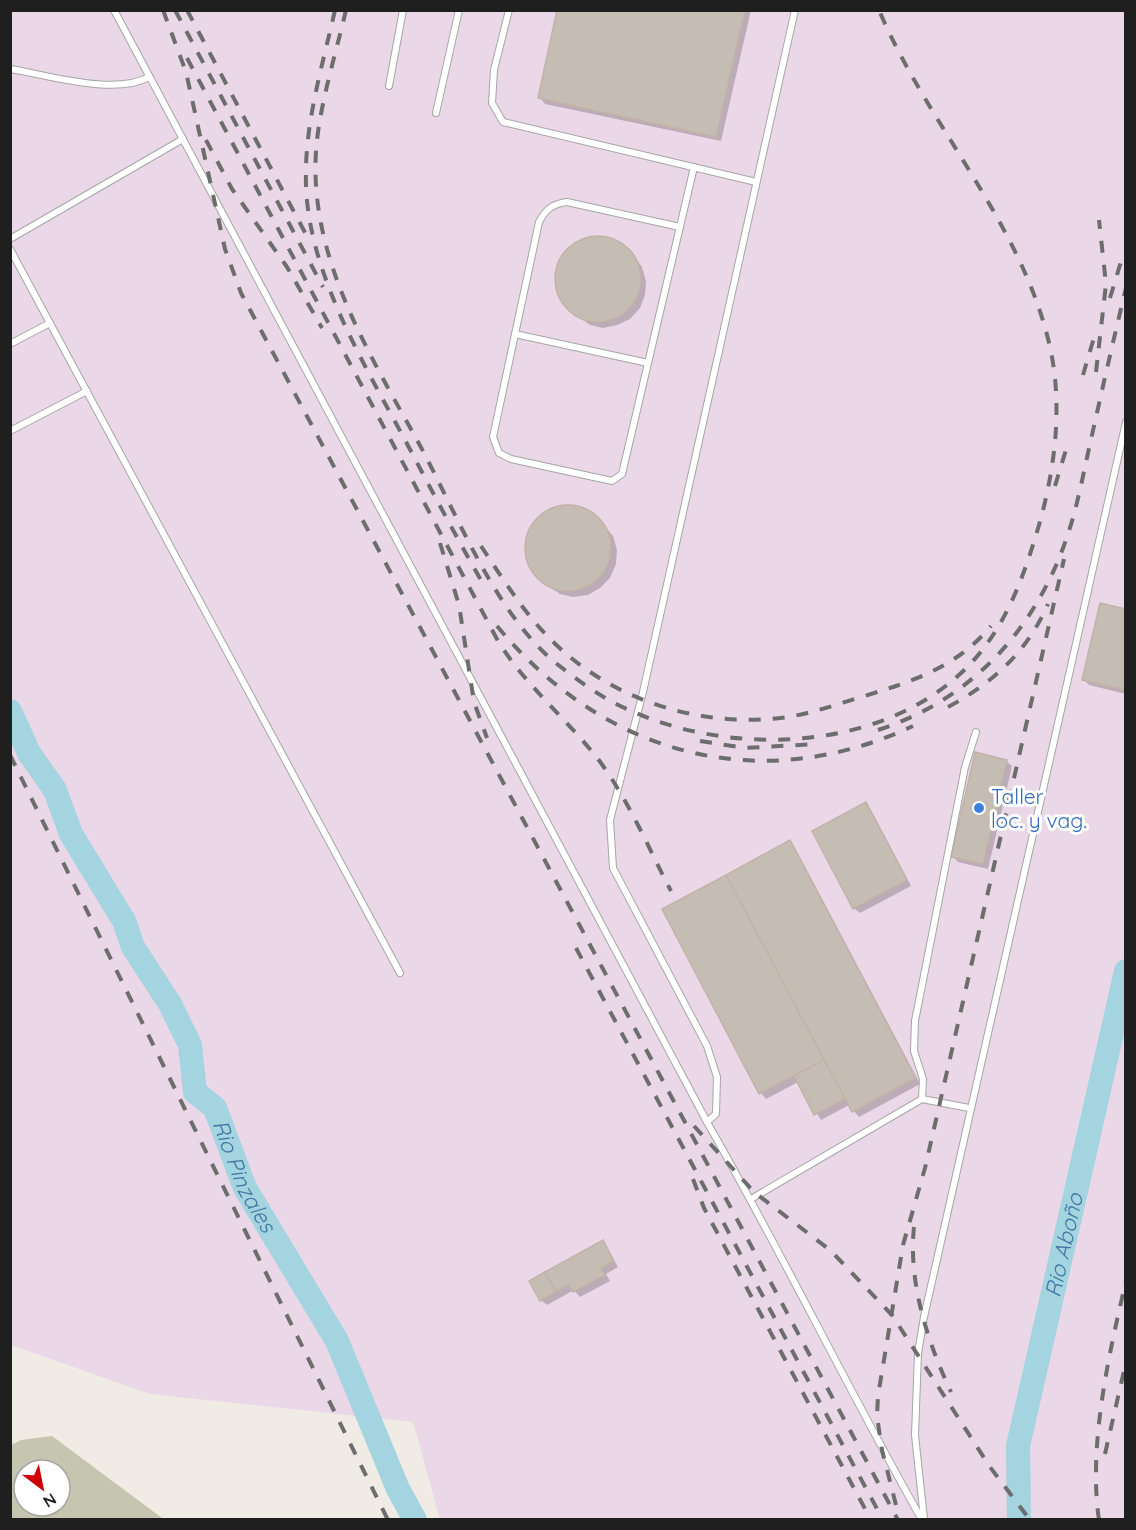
<svg xmlns="http://www.w3.org/2000/svg" width="1136" height="1530" font-family="Quicksand,sans-serif">
<style>
.industrial{fill:#ead7e7}
.construction{fill:#c5c5b0;fill-rule:evenodd}
.shadow{fill:#0003}
.lines{fill:none;stroke-linecap:round;stroke-linejoin:round}
.river{stroke:#a4d4e0;stroke-width:24}
.building{fill:#c5bcb4;stroke:#c3b2a7;stroke-width:1.5}
.service-casing{stroke:#a6a6a6;stroke-width:8}
.service{stroke:#fff;stroke-width:6}
.rail{stroke:#6d6d6d;stroke-width:4;stroke-dasharray:12 12;stroke-linecap:butt}
.shop-dot{fill:#3f7fe0;stroke:#fff;stroke-width:2}
.labels{text-anchor:middle;dominant-baseline:central;stroke-width:6;stroke-linejoin:round;paint-order:stroke}
.shop-label{font-size:21px;fill:#366cbe;stroke:#fff;text-anchor:start}
.water-label{font-size:22px;font-style:italic;fill:#4276a3;stroke:#fff}
</style>
<rect width="100%" height="100%" fill="#f0ece5"/>
<path class="industrial" d="M 11,11 L 1125,11 L 1125,1519 L 440,1519 L 413,1422 L 150,1394 L 11,1345 Z"/>
<path class="construction" d="M 52,1436 L 162,1518 L 164,1519 L 11,1519 L 11,1445 L 21,1440 ZM 24,1470 L 60,1470 L 60,1506 L 24,1506 Z"/>
<g class="shadow">
<path d="M 558,10 L 751,10 L 721,141 L 545,104 L 540,98 Z"/>
<path d="M 602,237 L 616,241 L 628,249 L 642,267 L 646,281 L 645,295 L 640,308 L 630,319 L 617,325 L 603,328 L 590,325 L 572,312 L 562,302 L 557,290 L 556,276 L 559,263 L 566,251 L 589,238 Z"/>
<path d="M 572,506 L 586,510 L 598,518 L 613,536 L 617,550 L 616,564 L 610,578 L 600,588 L 588,595 L 573,597 L 560,594 L 542,581 L 533,571 L 527,559 L 526,546 L 529,532 L 536,521 L 559,507 Z"/>
<path d="M 1126,610 L 1126,694 L 1089,685 L 1084,680 Z"/>
<path d="M 1006,761 L 1012,766 L 988,869 L 958,862 L 953,856 Z"/>
<path d="M 866,804 L 871,810 L 911,886 L 860,913 L 854,908 Z"/>
<path d="M 790,842 L 795,848 L 920,1084 L 859,1117 L 849,1105 L 821,1120 L 798,1082 L 766,1099 L 761,1093 L 664,910 Z"/>
<path d="M 603,1242 L 618,1267 L 606,1274 L 610,1281 L 580,1297 L 574,1290 L 547,1305 L 541,1300 Z"/>
</g>
<g class="lines">
<g class="river">
<path id="s1" d="M 10,711 L 29,753 L 55,790 L 71,834 L 124,921 L 133,947 L 170,1004 L 190,1045 L 195,1092 L 215,1108 L 245,1188 L 337,1341 L 398,1489 L 415,1520"/>
<path id="s2" d="M 1019,1520 L 1018,1446 L 1126,971"/>
</g>
</g>
<g class="building">
<path d="M 557,10 L 745,10 L 716,137 L 538,98 Z"/>
<circle cx="598" cy="279" r="43"/>
<circle cx="568" cy="548" r="43"/>
<path d="M 1100,603 L 1126,609 L 1126,690 L 1082,680 Z"/>
<path d="M 975,752 L 1007,760 L 983,864 L 951,857 Z"/>
<path d="M 866,802 L 907,880 L 853,909 L 812,831 Z"/>
<path d="M 790,840 L 916,1078 L 852,1112 L 726,875 Z"/>
<path d="M 726,875 L 824,1060 L 759,1094 L 662,909 Z"/>
<path d="M 824,1060 L 845,1099 L 814,1115 L 794,1076 Z"/>
<path d="M 603,1240 L 614,1261 L 601,1268 L 605,1275 L 573,1292 L 569,1285 L 556,1292 L 545,1272 Z"/>
<path d="M 545,1272 L 556,1292 L 540,1301 L 529,1281 Z"/>
</g>
<g class="lines">
<defs>
<g id="service">
<path d="M 114,10 L 707,1122 C 782,1253 848,1389 922,1520"/>
<path d="M 509,10 L 494,70 L 492,103 L 503,122 L 756,182"/>
<path d="M 10,69 C 49,75 114,96 149,77"/>
<path d="M 389,86 L 403,10"/>
<path d="M 436,113 L 459,10"/>
<path d="M 680,227 L 567,202 C 552,204 546,209 539,222 L 493,437 L 499,453 L 511,459 L 612,481 L 622,474 C 646,372 670,269 694,167"/>
<path d="M 10,239 L 183,139"/>
<path d="M 10,249 L 400,973"/>
<path d="M 515,334 L 648,363"/>
<path d="M 10,344 L 50,323"/>
<path d="M 10,431 L 87,391"/>
<path d="M 922,1099 L 923,1079 L 914,1051 L 915,1021 L 965,767 L 976,732"/>
<path d="M 707,1122 L 716,1114 L 717,1077 L 707,1046 L 613,868 L 610,820 L 643,692 L 795,10"/>
<path d="M 751,1199 L 922,1099 L 969,1108"/>
<path d="M 924,1519 L 915,1435 L 918,1353 L 924,1317 L 1126,422"/>
</g>
</defs>
<use href="#service" class="service-casing"/>
<use href="#service" class="service"/>
<g class="rail">
<path d="M 163,10 L 186,72 L 225,249 L 241,293 L 898,1520"/>
<path d="M 175,10 L 323,287"/>
<path d="M 187,10 L 310,242"/>
<path d="M 335,10 C 322,68 304,125 306,184 C 308,272 364,364 405,440 C 431,489 457,539 485,587"/>
<path d="M 346,10 C 336,53 322,97 317,140 C 305,250 366,348 417,440 C 456,511 494,613 557,664 C 579,681 603,699 629,710 C 730,756 875,752 960,674 C 1003,635 1023,580 1039,525 C 1055,469 1063,405 1050,347 C 1022,223 928,126 879,10"/>
<path d="M 187,58 L 498,641 C 525,685 566,718 598,759 C 628,799 648,847 671,891"/>
<path d="M 206,140 L 232,189 L 287,267 L 322,328"/>
<path d="M 1110,298 L 1123,255"/>
<path d="M 1096,372 L 1106,284 L 1099,220"/>
<path d="M 1083,375 L 1095,334"/>
<path d="M 1055,486 L 1068,443"/>
<path d="M 440,543 L 459,605 L 474,702 L 487,738"/>
<path d="M 481,546 C 499,573 517,602 539,627 C 597,693 683,725 770,719 C 800,717 829,707 858,698 C 910,682 955,669 991,626"/>
<path d="M 497,626 C 604,755 759,798 913,726"/>
<path d="M 948,707 C 993,683 1027,652 1048,604"/>
<path d="M 878,730 C 980,697 1046,617 1074,514 C 1081,488 1086,461 1092,435 C 1103,386 1114,337 1126,288"/>
<path d="M 700,741 L 745,748 L 816,744"/>
<path d="M 10,755 L 388,1520"/>
<path d="M 576,948 L 883,1520"/>
<path d="M 694,1126 L 754,1192 L 830,1250 L 892,1315 L 990,1467 L 1030,1520"/>
<path d="M 693,1179 L 704,1208 L 871,1520"/>
<path d="M 914,1227 C 908,1283 928,1343 951,1392"/>
<path d="M 1105,1454 L 1126,1362"/>
<path d="M 896,1505 L 882,1450 L 877,1416 L 878,1396 L 903,1245 L 925,1168 L 1064,559"/>
<path d="M 1099,1520 C 1088,1446 1109,1353 1126,1281"/>
</g>
</g>
<circle class="shop-dot" cx="979" cy="808" r="6"/>
<g class="labels">
<g class="shop-label">
<text x="991" y="796">Taller<tspan x="991" dy="24">loc. y vag.</tspan></text>
</g>
<g class="water-label">
<text stroke="none"><textPath href="#s1" startOffset="528">Rio Pinzales</textPath></text>
<text stroke="none"><textPath href="#s2" startOffset="280">Rio Aboño</textPath></text>
</g>
</g>
<rect width="1136" height="1530" fill="none" stroke="#1f1f1f" stroke-width="24"/>
<g transform="translate(42 1488) rotate(148)"><circle r="28" fill="#ffffff" stroke="#a5a5a5" stroke-width="1.5"/>
<path d="M0-4.5L10 22L0 15L-10 22Z" fill="#cf0008"/>
<text y="-9" font-size="16" font-weight="bold" text-anchor="middle" fill="#1f1f1f">N</text>
</g>
</svg>
